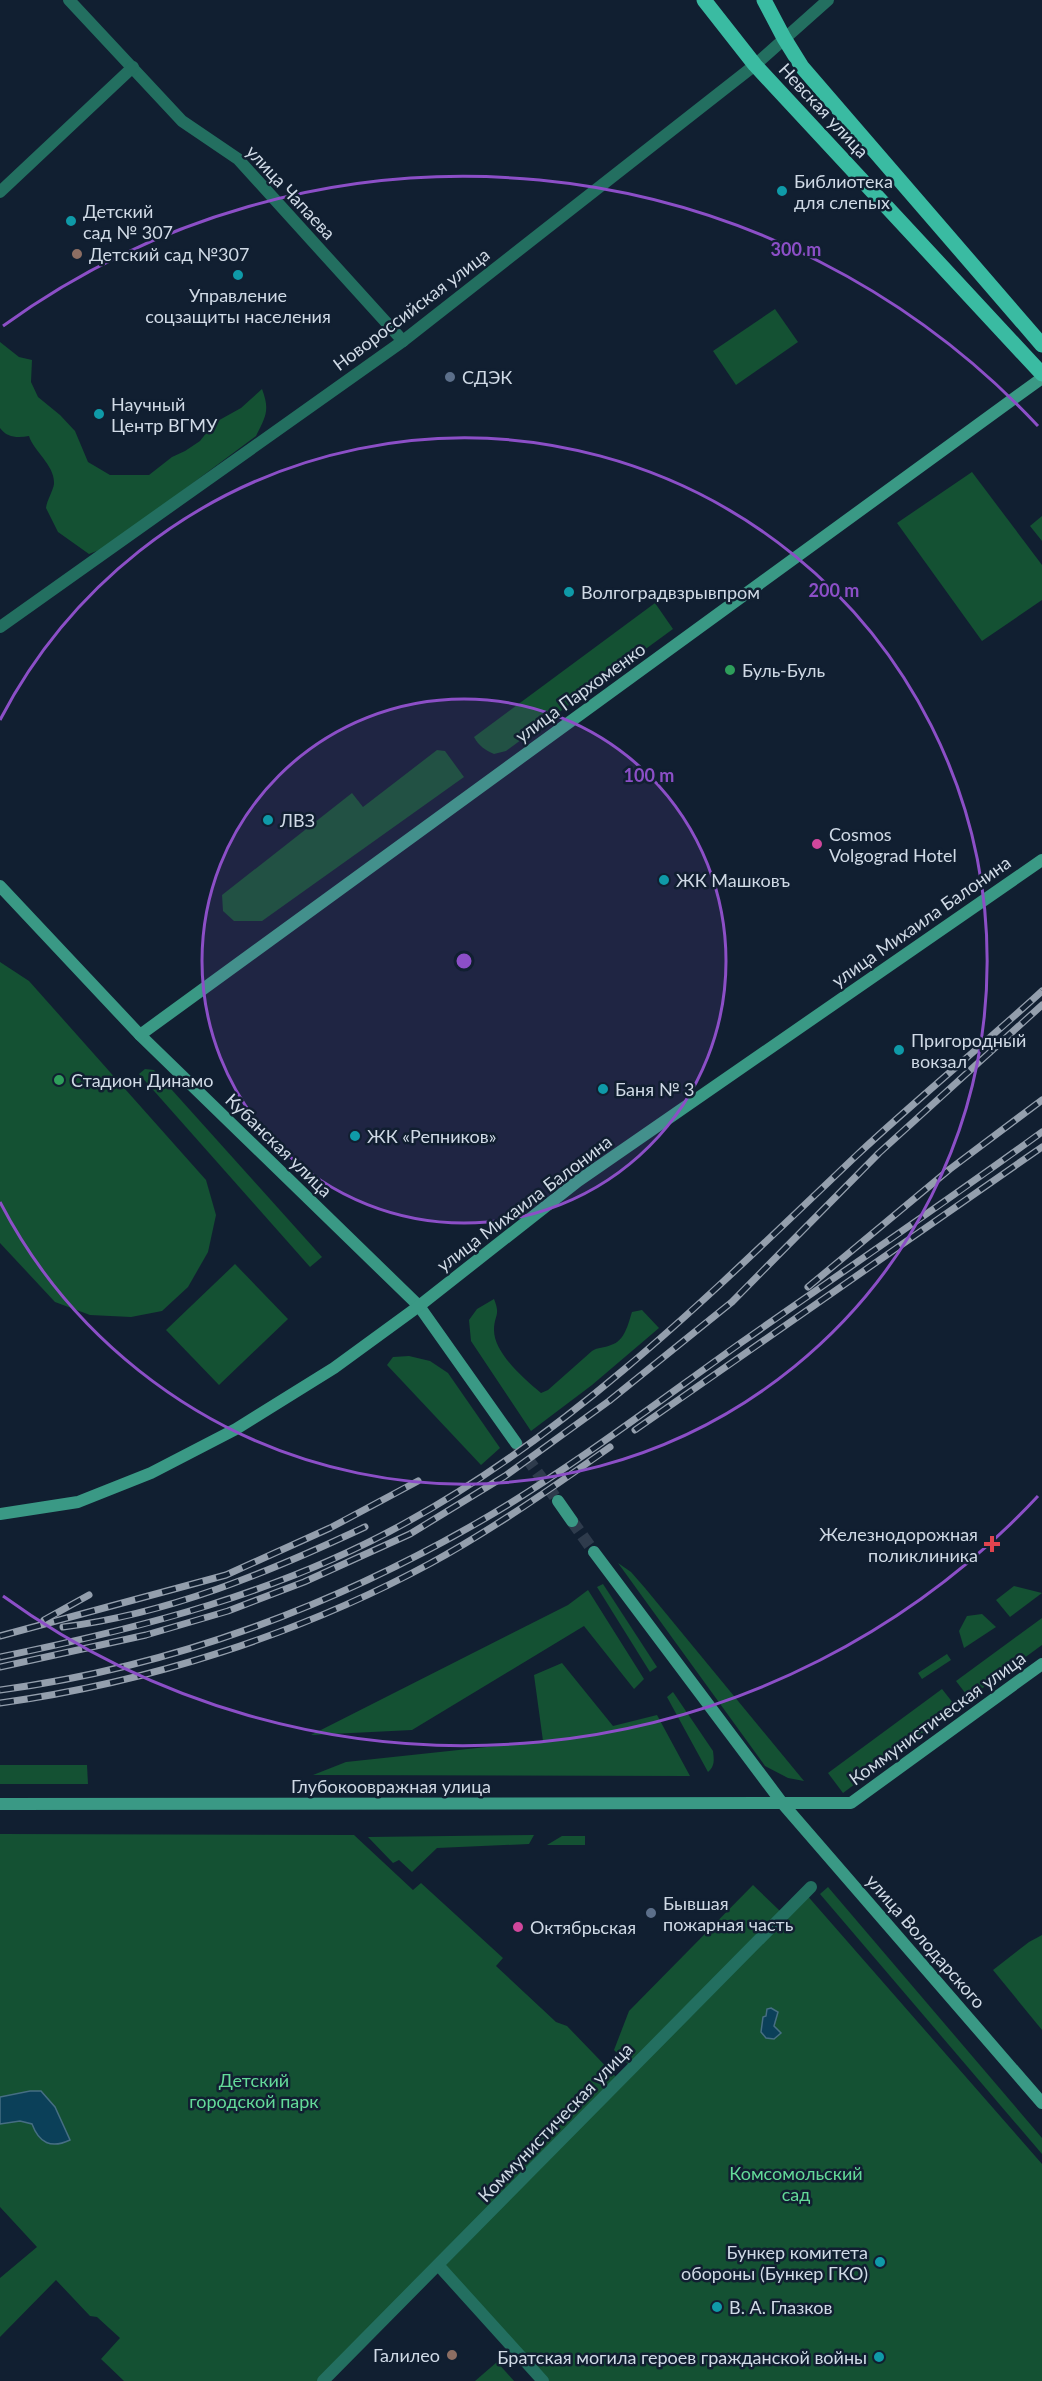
<svg xmlns="http://www.w3.org/2000/svg" width="1042" height="2381" font-family="Lato,sans-serif">
<style>
.green{fill:#145133}
.water{fill:#0b4059;stroke:#466e83;stroke-width:1.5}
.lines{fill:none;stroke-linecap:round;stroke-linejoin:round}
.secondary-tunnel{stroke:#2e3b4c;stroke-width:12;stroke-dasharray:12 6;stroke-linecap:butt}
.street{stroke:#236f60;stroke-width:12}
.secondary{stroke:#3a9985;stroke-width:12}
.primary{stroke:#3abba2;stroke-width:15}
.rail-casing{stroke:#949fad;stroke-width:7}
.rail{stroke:#111f31;stroke-width:4.5;stroke-dasharray:14;stroke-linecap:butt}
.ring{fill:none;stroke:#8c4fc7;stroke-width:3}
.culture-dot{fill:#0f9aa8;stroke:#111f31;stroke-width:2}
.education-dot{fill:#8d6e63;stroke:#111f31;stroke-width:2}
.service-dot{fill:#5c6f8a;stroke:#111f31;stroke-width:2}
.leisure-dot{fill:#2e9e5b;stroke:#111f31;stroke-width:2}
.hotel-dot{fill:#d1479c;stroke:#111f31;stroke-width:2}
.health-dot{fill:#e0444e;stroke:#111f31;stroke-width:2}
.labels{text-anchor:middle;dominant-baseline:central;stroke-width:5;stroke-linejoin:round;paint-order:stroke}
.street-label{font-size:18px;fill:#d0dae6;stroke:#111f31}
.poi-label{font-size:18px;fill:#d0dae6;stroke:#111f31;text-anchor:start}
.park-label{font-size:18px;fill:#63da99;stroke:#111f31}
.centre{fill:#8c4fc7;stroke:#111f31;stroke-width:3}
.ring-label{font-size:18px;text-anchor:middle;font-weight:bold;fill:#8c4fc7;stroke:#111f31;stroke-width:5;stroke-linejoin:round;paint-order:stroke}
</style>
<rect width="100%" height="100%" fill="#111f31"/>
<g class="green">
<path d="M 775,309 L 798,342 L 736,385 L 713,351 Z"/>
<path d="M 0,342 L 19,357 L 32,360 L 31,382 L 38,397 L 60,415 L 75,431 L 88,462 L 110,475 L 149,475 L 172,457 L 185,451 L 200,441 L 214,423 L 241,408 L 262,389 C 270,410 266,416 256,436 L 107,547 L 89,554 L 58,532 L 46,508 C 47,500 53,491 54,484 C 55,465 34,452 29,436 C 18,438 7,438 0,428 Z"/>
<path d="M 972,472 L 1042,565 L 1042,600 L 982,641 L 897,523 Z"/>
<path d="M 1042,516 L 1042,541 L 1030,526 Z"/>
<path d="M 655,603 L 673,629 L 506,751 L 494,754 C 485,750 479,746 474,737 Z"/>
<path d="M 437,750 L 445,751 L 464,777 L 262,921 L 234,921 L 223,911 L 222,895 L 352,793 L 363,807 Z"/>
<path d="M 0,962 L 29,981 L 206,1180 L 216,1215 L 208,1252 L 188,1287 L 162,1311 L 131,1317 L 90,1315 L 55,1302 L 0,1243 Z"/>
<path d="M 145,1069 L 154,1070 L 322,1257 L 310,1267 L 139,1074 Z"/>
<path d="M 235,1264 L 288,1319 L 219,1385 L 166,1330 Z"/>
<path d="M 494,1299 C 501,1316 494,1315 494,1330 C 494,1353 524,1379 541,1393 L 548,1390 L 592,1351 C 598,1347 604,1348 611,1345 C 625,1341 628,1324 632,1312 L 642,1310 L 659,1328 L 592,1385 L 531,1431 L 471,1341 L 469,1320 L 477,1309 Z"/>
<path d="M 409,1356 L 430,1361 L 448,1373 L 500,1448 L 481,1465 L 387,1365 L 393,1357 Z"/>
<path d="M 618,1563 L 631,1572 L 645,1588 L 804,1781 L 788,1778 L 765,1766 Z"/>
<path d="M 603,1584 L 657,1667 L 650,1672 L 597,1587 Z"/>
<path d="M 1014,1586 L 1042,1593 L 1010,1617 L 996,1600 Z"/>
<path d="M 588,1590 L 644,1679 L 634,1689 L 584,1626 L 412,1730 L 311,1735 L 568,1605 Z"/>
<path d="M 982,1614 L 996,1627 L 964,1648 L 959,1631 L 967,1616 Z"/>
<path d="M 1042,1618 L 1042,1645 L 969,1698 L 956,1681 Z"/>
<path d="M 947,1654 L 951,1660 L 922,1679 L 918,1673 Z"/>
<path d="M 562,1663 L 613,1726 L 657,1715 L 690,1776 L 313,1775 L 346,1762 L 543,1741 L 534,1675 Z"/>
<path d="M 942,1689 L 957,1708 L 843,1793 L 828,1773 Z"/>
<path d="M 673,1692 L 713,1751 C 714,1760 715,1766 708,1772 L 667,1697 Z"/>
<path d="M 0,1765 L 87,1765 L 88,1784 L 0,1784 Z"/>
<path d="M 0,1834 L 354,1835 L 413,1890 L 421,1883 L 503,1958 L 496,1966 L 556,2022 L 567,2026 L 620,2081 L 805,1893 L 1042,2164 L 1042,2381 L 543,2381 L 439,2267 L 322,2381 L 124,2381 L 101,2359 L 120,2338 L 97,2317 L 90,2316 L 56,2280 L 0,2337 L 0,2278 L 37,2247 L 0,2207 Z"/>
<path d="M 534,1835 L 529,1844 L 437,1848 L 412,1872 L 399,1860 L 393,1863 L 368,1837 Z"/>
<path d="M 562,1836 L 585,1836 L 585,1845 L 547,1845 Z"/>
<path d="M 753,1885 L 780,1911 L 629,2065 L 614,2050 L 629,2011 Z"/>
<path d="M 828,1887 L 1042,2138 L 1042,2154 L 820,1894 Z"/>
<path d="M 1042,1935 L 1042,2030 L 993,1970 L 1029,1942 Z"/>
<path d="M 497,2362 L 514,2381 L 475,2381 Z"/>
</g>
<g class="water">
<path d="M 771,2008 L 778,2012 L 774,2026 L 781,2033 L 774,2039 L 766,2038 L 761,2032 L 763,2017 L 766,2016 L 767,2009 Z"/>
<path d="M 30,2091 L 41,2091 L 55,2107 L 70,2140 C 51,2149 39,2143 32,2124 L 20,2121 L 0,2124 L 0,2097 Z"/>
</g>
<g class="lines">
<g class="secondary-tunnel">
<path d="M 516,1443 L 558,1501"/>
<path d="M 572,1521 L 594,1552"/>
</g>
<g class="street">
<path d="M 69,0 L 182,121 L 238,159 L 403,341"/>
<path d="M 0,192 L 133,67"/>
<path d="M 0,627 L 403,341 L 755,65 L 828,0"/>
<path d="M 439,2266 L 543,2381"/>
<path d="M 323,2381 L 811,1887"/>
</g>
<g class="secondary">
<path d="M 0,886 L 140,1035 L 419,1306 L 516,1443"/>
<path d="M 140,1035 L 1042,378"/>
<path d="M 558,1501 L 572,1521"/>
<path d="M 0,1514 L 78,1502 L 151,1473 L 236,1429 L 334,1368 L 419,1306 L 578,1181 L 1042,860"/>
<path d="M 594,1552 L 783,1804 L 1042,2103"/>
<path d="M 0,1804 L 851,1803 L 1042,1664"/>
</g>
<g class="primary">
<path d="M 704,0 L 755,65 L 1042,374"/>
<path d="M 764,0 L 784,38 L 802,67 L 1042,345"/>
</g>
<defs>
<g id="rail">
<path d="M 808,1287 L 950,1169 L 1042,1100"/>
<path d="M 635,1430 L 1042,1147"/>
<path d="M 44,1620 L 89,1595"/>
<path d="M 63,1627 C 168,1614 269,1572 365,1527"/>
<path d="M 0,1636 L 226,1575 L 330,1528 L 418,1481"/>
<path d="M 0,1657 C 141,1628 280,1593 407,1522 C 575,1430 719,1286 857,1155 C 917,1099 981,1047 1042,991"/>
<path d="M 0,1667 L 146,1635 L 228,1611 L 304,1582 L 410,1534 L 505,1476 L 609,1401 L 732,1302 L 879,1153 L 1042,1005"/>
<path d="M 0,1690 C 173,1667 339,1604 489,1516 C 577,1464 659,1401 742,1342 C 842,1272 943,1204 1042,1132"/>
<path d="M 0,1703 C 147,1683 300,1634 431,1563 C 493,1529 552,1488 610,1447"/>
</g>
</defs>
<use href="#rail" class="rail-casing"/>
<use href="#rail" class="rail"/>
</g>
<circle cx="464" cy="961" r="262" fill="#8c4fc7" fill-opacity=".12"/>
<g class="ring">
<circle cx="464" cy="961" r="262"/>
<path d="M0 720A523 523 0 1 1 0 1202"/>
<path d="M1038 1496A785 785 0 0 1 3 1596M3 326A785 785 0 0 1 1038 426"/>
</g>
<g class="culture-dot">
<circle cx="782" cy="191" r="6"/>
<circle cx="71" cy="221" r="6"/>
<circle cx="238" cy="275" r="6"/>
<circle cx="99" cy="414" r="6"/>
<circle cx="569" cy="592" r="6"/>
<circle cx="268" cy="820" r="6"/>
<circle cx="664" cy="880" r="6"/>
<circle cx="899" cy="1050" r="6"/>
<circle cx="603" cy="1089" r="6"/>
<circle cx="355" cy="1136" r="6"/>
<circle cx="880" cy="2262" r="6"/>
<circle cx="717" cy="2307" r="6"/>
<circle cx="879" cy="2357" r="6"/>
</g>
<g class="education-dot">
<circle cx="77" cy="254" r="6"/>
<circle cx="452" cy="2355" r="6"/>
</g>
<g class="service-dot">
<circle cx="450" cy="377" r="6"/>
<circle cx="651" cy="1913" r="6"/>
</g>
<g class="leisure-dot">
<circle cx="730" cy="670" r="6"/>
<circle cx="59" cy="1080" r="6"/>
</g>
<g class="hotel-dot">
<circle cx="817" cy="844" r="6"/>
<circle cx="518" cy="1927" r="6"/>
</g>
<path class="health-dot" d="M989 1535h6v6h6v6h-6v6h-6v-6h-6v-6h6z"/>
<g class="labels">
<g class="street-label">
<text transform="translate(824 110) rotate(47)">Невская улица</text>
<text transform="translate(291 192) rotate(47)">улица Чапаева</text>
<text transform="translate(411 309) rotate(-37)">Новороссийская улица</text>
<text transform="translate(580 692) rotate(-36)">улица Пархоменко</text>
<text transform="translate(921 921) rotate(-35)">улица Михаила Балонина</text>
<text transform="translate(279 1145) rotate(44)">Кубанская улица</text>
<text transform="translate(524 1203) rotate(-37)">улица Михаила Балонина</text>
<text transform="translate(937 1718) rotate(-36)">Коммунистическая улица</text>
<text x="391" y="1786">Глубокоовражная улица</text>
<text transform="translate(926 1941) rotate(49)">улица Володарского</text>
<text transform="translate(555 2122) rotate(-46)">Коммунистическая улица</text>
</g>
<g class="poi-label">
<text x="794" y="181">Библиотека<tspan x="794" dy="21">для слепых</tspan></text>
<text x="83" y="211">Детский<tspan x="83" dy="21">сад № 307</tspan></text>
<text x="89" y="254">Детский сад №307</text>
<text x="238" y="295" text-anchor="middle">Управление<tspan x="238" dy="21">соцзащиты населения</tspan></text>
<text x="462" y="377">СДЭК</text>
<text x="111" y="404">Научный<tspan x="111" dy="21">Центр ВГМУ</tspan></text>
<text x="581" y="592">Волгоградвзрывпром</text>
<text x="742" y="670">Буль-Буль</text>
<text x="280" y="820">ЛВЗ</text>
<text x="829" y="834">Cosmos<tspan x="829" dy="21">Volgograd Hotel</tspan></text>
<text x="676" y="880">ЖК Машковъ</text>
<text x="911" y="1040">Пригородный<tspan x="911" dy="21">вокзал</tspan></text>
<text x="71" y="1080">Стадион Динамо</text>
<text x="615" y="1089">Баня № 3</text>
<text x="367" y="1136">ЖК «Репников»</text>
<text x="978" y="1534" text-anchor="end">Железнодорожная<tspan x="978" dy="21">поликлиника</tspan></text>
<text x="663" y="1903">Бывшая<tspan x="663" dy="21">пожарная часть</tspan></text>
<text x="530" y="1927">Октябрьская</text>
<text x="868" y="2252" text-anchor="end">Бункер комитета<tspan x="868" dy="21">обороны (Бункер ГКО)</tspan></text>
<text x="729" y="2307">В. А. Глазков</text>
<text x="440" y="2355" text-anchor="end">Галилео</text>
<text x="867" y="2357" text-anchor="end">Братская могила героев гражданской войны</text>
</g>
<g class="park-label">
<text x="254" y="2080">Детский<tspan x="254" dy="21">городской парк</tspan></text>
<text x="796" y="2173">Комсомольский<tspan x="796" dy="21">сад</tspan></text>
</g>
</g>
<circle cx="464" cy="961" r="9" class="centre"/>
<g class="ring-label">
<text x="796" y="256">300 m</text>
<text x="834" y="597">200 m</text>
<text x="649" y="782">100 m</text>
</g>
</svg>
